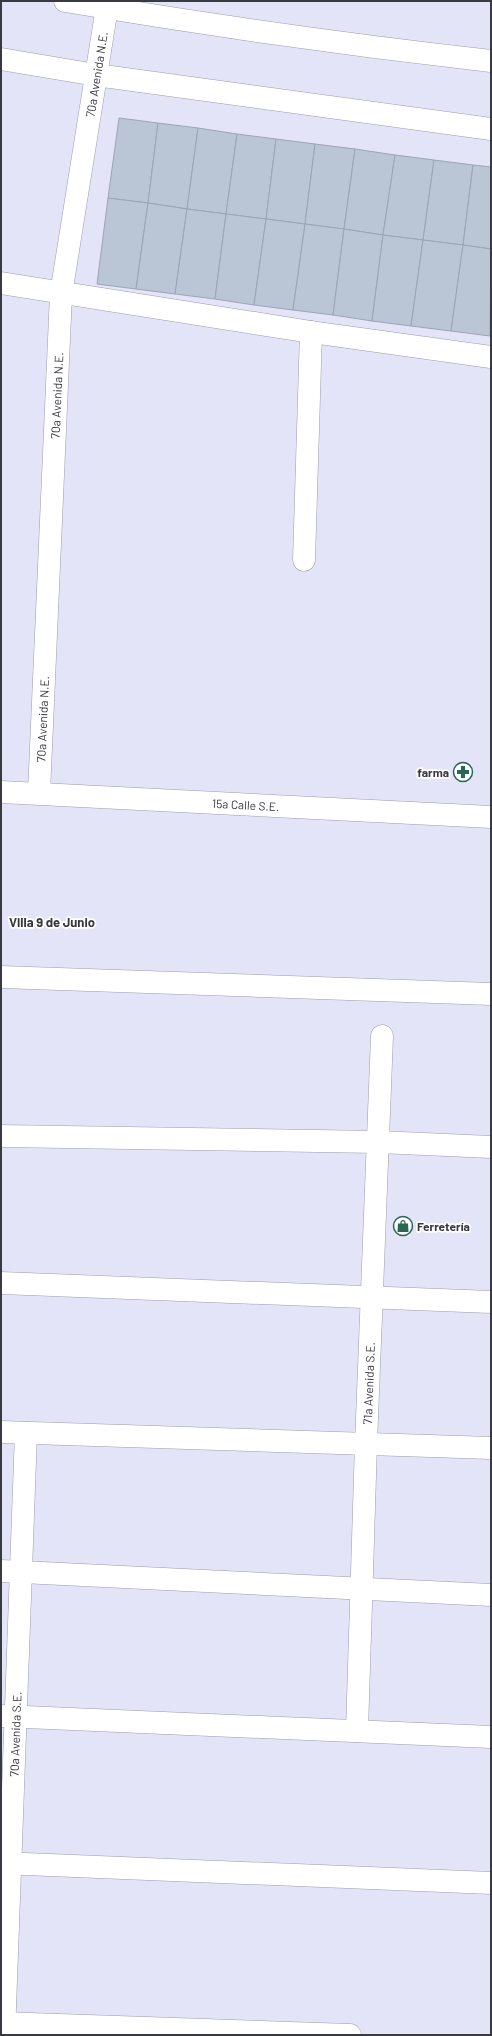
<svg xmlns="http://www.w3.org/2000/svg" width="492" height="2036" font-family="Barlow,sans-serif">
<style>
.building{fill:#bac5d5;stroke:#9ba5b5}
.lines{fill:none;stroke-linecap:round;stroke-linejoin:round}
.minor-casing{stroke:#9b9cae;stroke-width:23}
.minor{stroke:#fff;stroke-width:22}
.labels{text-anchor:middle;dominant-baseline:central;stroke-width:3.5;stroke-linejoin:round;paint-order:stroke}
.street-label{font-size:12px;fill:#393941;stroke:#fff}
.poi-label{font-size:12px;font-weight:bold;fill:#393941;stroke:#fff;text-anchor:end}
.neighbourhood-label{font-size:13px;font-weight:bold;fill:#393941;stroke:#fff}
</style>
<rect width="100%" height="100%" fill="#e3e4f7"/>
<g class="building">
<path d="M 119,118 L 158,123 L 148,203 L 108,198 Z"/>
<path d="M 158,123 L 198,128 L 187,209 L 148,203 Z"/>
<path d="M 198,128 L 237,134 L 226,214 L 187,209 Z"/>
<path d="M 237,134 L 276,139 L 266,219 L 226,214 Z"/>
<path d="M 276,139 L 315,144 L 305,224 L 266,219 Z"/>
<path d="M 315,144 L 355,149 L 344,229 L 305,224 Z"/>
<path d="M 355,149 L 395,155 L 383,235 L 344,229 Z"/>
<path d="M 395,155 L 434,160 L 423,240 L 383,235 Z"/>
<path d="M 434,160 L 473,165 L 463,245 L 423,240 Z"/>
<path d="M 473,165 L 491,167 L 491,249 L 463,245 Z"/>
<path d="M 108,198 L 148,203 L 136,289 L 97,284 Z"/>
<path d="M 148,203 L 187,209 L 175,294 L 136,289 Z"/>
<path d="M 187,209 L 226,214 L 215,299 L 175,294 Z"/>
<path d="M 226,214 L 266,219 L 254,305 L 215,299 Z"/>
<path d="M 266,219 L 305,224 L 293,310 L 254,305 Z"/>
<path d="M 305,224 L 344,229 L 333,315 L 293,310 Z"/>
<path d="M 344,229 L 383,235 L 372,321 L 333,315 Z"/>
<path d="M 383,235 L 423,240 L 411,326 L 372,321 Z"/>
<path d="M 423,240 L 463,245 L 451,331 L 411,326 Z"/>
<path d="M 463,245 L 491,249 L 490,336 L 451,331 Z"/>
</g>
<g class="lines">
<defs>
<g id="minor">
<path d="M 65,1 C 207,25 349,45 491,61"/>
<path d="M 1,59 L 96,75 L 491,129"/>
<path d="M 1,283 L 311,332 L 491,357"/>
<path d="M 304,560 L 311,332"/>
<path id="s1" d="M 1,792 L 491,817"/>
<path id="s2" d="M 39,793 L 61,294 L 108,1"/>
<path d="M 1,977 L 491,994"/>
<path d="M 1,1136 L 379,1142 L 491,1147"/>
<path d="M 1,1283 L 491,1302"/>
<path d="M 1,1432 L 491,1448"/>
<path d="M 1,1571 L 491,1595"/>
<path d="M 2,1716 L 491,1737"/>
<path id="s3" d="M 357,1731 L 366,1444 L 382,1036"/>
<path d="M 1,1863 L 491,1883"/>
<path d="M 1,2023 L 350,2035"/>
<path id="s4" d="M 4,2035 L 26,1433"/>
</g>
</defs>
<use href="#minor" class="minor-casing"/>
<use href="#minor" class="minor"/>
</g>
<defs>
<symbol id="pharmacy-ring" viewBox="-11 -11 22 22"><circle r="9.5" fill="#fff" stroke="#2a6753" stroke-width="1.5"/><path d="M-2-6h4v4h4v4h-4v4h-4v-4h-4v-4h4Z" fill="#2a6753"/></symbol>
<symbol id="shop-ring" viewBox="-11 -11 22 22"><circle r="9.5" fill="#fff" stroke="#2a6753" stroke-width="1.5"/><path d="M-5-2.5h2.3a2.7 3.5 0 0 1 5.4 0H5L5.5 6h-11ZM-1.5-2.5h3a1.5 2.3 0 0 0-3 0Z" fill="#2a6753"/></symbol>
</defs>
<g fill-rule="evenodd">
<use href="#pharmacy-ring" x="452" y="761" width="22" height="22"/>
<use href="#shop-ring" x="392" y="1215" width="22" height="22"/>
</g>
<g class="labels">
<g class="street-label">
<text stroke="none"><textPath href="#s2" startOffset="722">70a Avenida N.E.</textPath></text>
<text stroke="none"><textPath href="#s2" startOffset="398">70a Avenida N.E.</textPath></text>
<text stroke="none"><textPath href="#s2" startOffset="74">70a Avenida N.E.</textPath></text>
<text stroke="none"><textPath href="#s1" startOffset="245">15a Calle S.E.</textPath></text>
<text stroke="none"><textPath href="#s3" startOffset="348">71a Avenida S.E.</textPath></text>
<text stroke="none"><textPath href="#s4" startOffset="301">70a Avenida S.E.</textPath></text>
</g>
<g class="poi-label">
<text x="449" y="772">farma</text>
<text x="417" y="1226" text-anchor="start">Ferretería</text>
</g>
<g class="neighbourhood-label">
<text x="52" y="922">Villa 9 de Junio</text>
</g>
</g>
<rect width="492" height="2036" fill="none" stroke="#393941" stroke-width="4"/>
</svg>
